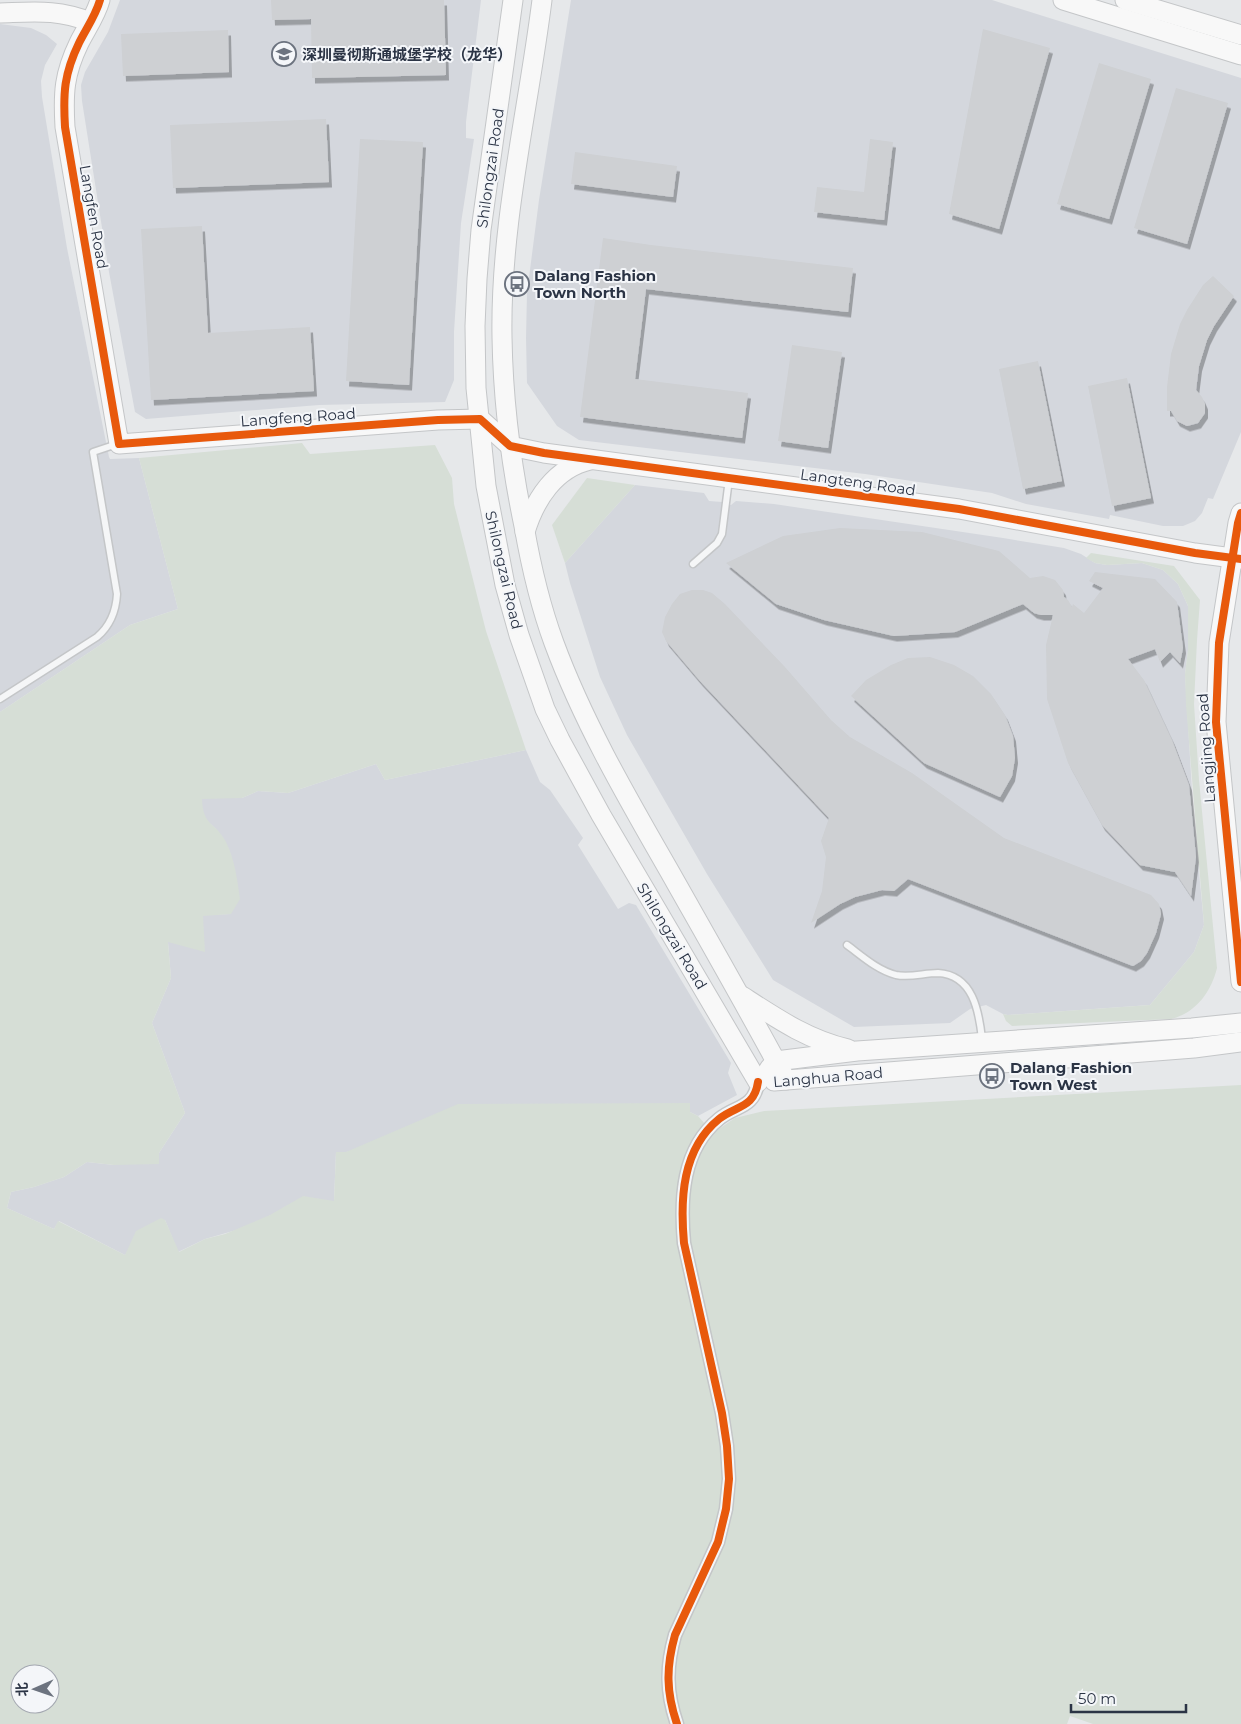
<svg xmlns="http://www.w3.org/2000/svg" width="1241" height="1724" font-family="Montserrat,'Noto Sans SC',sans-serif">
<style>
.built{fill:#d4d7dd}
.green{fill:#d6ded6;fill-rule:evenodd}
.building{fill:#ced0d3;filter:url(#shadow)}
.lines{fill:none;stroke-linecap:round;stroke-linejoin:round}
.lane-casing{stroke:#c4c6c8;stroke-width:9}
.street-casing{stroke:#c4c6c8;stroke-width:15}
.secondary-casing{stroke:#c4c6c8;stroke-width:21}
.lane{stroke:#f5f6f7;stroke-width:6}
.street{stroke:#f5f6f7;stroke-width:12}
.secondary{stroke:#f8f8f8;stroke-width:19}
.cycleway-casing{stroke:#f4f6f9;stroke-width:11}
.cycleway{stroke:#e8590c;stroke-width:8}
.labels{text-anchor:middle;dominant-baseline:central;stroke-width:4;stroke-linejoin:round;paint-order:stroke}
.poi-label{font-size:15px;font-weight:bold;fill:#2b3445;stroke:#f4f6f9;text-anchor:start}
.street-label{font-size:15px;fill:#2b3445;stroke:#f4f6f9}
</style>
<defs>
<filter id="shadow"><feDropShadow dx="3" dy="5.5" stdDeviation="0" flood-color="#0004"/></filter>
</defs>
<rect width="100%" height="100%" fill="#e6e8ea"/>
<g class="built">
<path d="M 120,0 L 481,0 L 466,122 L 466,138 L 474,139 L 461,223 L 454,332 L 454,380 L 445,402 L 319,405 L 146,419 L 135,412 L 109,272 L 82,101 L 81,85 L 85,72 L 108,32 Z"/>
<path d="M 571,0 L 992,0 L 1241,78 L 1241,432 L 1213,499 L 1208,498 L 1202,513 L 1195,521 L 1183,526 L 1163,526 L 1110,515 L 1109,519 L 1026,504 L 992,493 L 865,474 L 579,440 L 557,426 L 527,383 L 526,338 L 527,293 L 539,200 Z"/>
<path d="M 0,24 L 31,28 L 46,35 L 57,44 L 45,65 L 41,81 L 42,97 L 67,248 L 109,457 L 110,459 L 139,458 L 178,609 L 130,625 L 0,712 Z"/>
<path d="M 635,485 L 704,493 L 709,501 L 722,502 L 731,505 L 736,501 L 774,504 L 1003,538 L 1064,548 L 1081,554 L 1095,563 L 1107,565 L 1142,563 L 1163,570 L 1178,584 L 1188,606 L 1188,650 L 1185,674 L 1193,808 L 1204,925 L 1194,952 L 1150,1005 L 1008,1015 L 1003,1014 L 986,1005 L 970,1009 L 950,1023 L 854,1027 L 773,980 L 707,874 L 627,735 L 600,677 L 570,583 L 565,563 Z"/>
<path d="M 526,750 L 540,782 L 550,790 L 583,838 L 578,845 L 618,909 L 629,903 L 636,905 L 731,1063 L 728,1073 L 737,1095 L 698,1116 L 690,1112 L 690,1104 L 346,1152 L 336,1152 L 334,1201 L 271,1215 L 247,1227 L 205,1239 L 178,1252 L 165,1220 L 125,1255 L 59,1221 L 54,1229 L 7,1208 L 11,1192 L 34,1187 L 64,1177 L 87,1162 L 114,1165 L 159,1153 L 185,1113 L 152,1023 L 171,978 L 168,942 L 203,915 L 231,914 L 216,829 L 206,820 L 202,810 L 201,798 L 242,798 L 258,791 L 288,793 L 376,764 L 385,780 Z"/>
</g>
<g class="green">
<path d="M 302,443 L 310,454 L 435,445 L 452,478 L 454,504 L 486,631 L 526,750 L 385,780 L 376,764 L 288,793 L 258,791 L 242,798 L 202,799 C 203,827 215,821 226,842 C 235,860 237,879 240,899 L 231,914 L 203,916 L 205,952 L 168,942 L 171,978 L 152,1023 L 185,1113 L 159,1153 L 159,1164 L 114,1165 L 87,1162 L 64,1177 L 34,1187 L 11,1192 L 7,1208 L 54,1229 L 58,1221 L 125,1255 L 136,1231 L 161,1218 L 165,1220 L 179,1252 L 205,1239 L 225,1234 L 270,1215 L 303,1196 L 334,1201 L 336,1152 L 346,1152 L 458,1104 L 690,1103 L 690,1112 L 698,1116 L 713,1133 L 735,1118 L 764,1111 L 1241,1085 L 1241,1724 L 1093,1724 L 1070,1716 L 1067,1724 L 0,1724 L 0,712 L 130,625 L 178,609 L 139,458 ZM 20,1674 L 50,1674 L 50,1704 L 20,1704 Z"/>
<path d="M 587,478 L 635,485 L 565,563 L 552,525 Z"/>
<path d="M 1091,553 L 1174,566 L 1200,600 L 1197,640 L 1194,704 L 1199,780 L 1217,968 C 1211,992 1196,1013 1171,1019 L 1012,1026 L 1006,1021 L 1003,1014 L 1008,1015 L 1150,1005 L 1194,952 L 1204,925 L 1186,705 L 1185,674 L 1188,650 L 1188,606 L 1178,584 L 1163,570 L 1142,563 L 1107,565 L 1095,563 L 1086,558 Z"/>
</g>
<g class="building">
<path d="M 271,0 L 444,0 L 446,75 L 312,78 L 311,19 L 272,20 Z"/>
<path d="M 983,29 L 1050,48 L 999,229 L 949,214 Z"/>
<path d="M 228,30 L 229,72 L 123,76 L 121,34 Z"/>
<path d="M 1099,63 L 1151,79 L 1109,219 L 1057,204 Z"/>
<path d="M 1176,88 L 1228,103 L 1187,244 L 1134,228 Z"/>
<path d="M 326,119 L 329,182 L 173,188 L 170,125 Z"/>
<path d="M 360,139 L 423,142 L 409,385 L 346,381 Z"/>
<path d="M 870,139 L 893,142 L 884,220 L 814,212 L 817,187 L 864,192 Z"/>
<path d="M 575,152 L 677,166 L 673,197 L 571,184 Z"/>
<path d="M 202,226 L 208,333 L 310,327 L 314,391 L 151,400 L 141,229 Z"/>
<path d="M 603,238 L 651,245 L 853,268 L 848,312 L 646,289 L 635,379 L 748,393 L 742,438 L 580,417 Z"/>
<path d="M 1213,276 L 1234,296 L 1214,326 L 1207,340 L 1199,366 L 1196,390 L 1202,397 L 1205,404 L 1205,413 L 1198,423 L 1187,426 L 1177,421 L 1171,411 L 1167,411 L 1167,387 L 1171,354 L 1180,324 L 1187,310 L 1203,285 Z"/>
<path d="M 792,345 L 842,352 L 828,448 L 778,441 Z"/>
<path d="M 1038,361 L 1062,481 L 1023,489 L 999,369 Z"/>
<path d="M 1127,378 L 1151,498 L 1112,506 L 1088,386 Z"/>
<path d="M 840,528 L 922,532 L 999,551 L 1030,578 L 1043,576 L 1055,580 L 1063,590 L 1064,597 L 1068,600 L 1072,607 L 1073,604 L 1084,613 L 1103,588 L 1089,581 L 1095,572 L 1155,579 L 1177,602 L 1183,648 L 1180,663 L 1170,652 L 1160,662 L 1155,649 L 1128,659 L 1144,680 L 1172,740 L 1189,785 L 1196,857 L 1191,896 L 1175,872 L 1140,865 L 1102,825 L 1068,763 L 1047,699 L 1046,645 L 1053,615 L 1041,615 L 1034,613 L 1023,604 L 955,632 L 894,636 L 824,620 L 776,604 L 726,563 L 783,536 Z"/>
<path d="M 692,590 L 703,590 L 712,593 L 725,604 L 785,667 L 831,720 L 850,737 L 912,773 L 1004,838 L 1151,895 L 1159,904 L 1161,914 L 1156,933 L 1147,953 L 1141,961 L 1133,966 L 908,879 L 894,891 L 882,890 L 855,897 L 840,904 L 811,923 L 822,891 L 826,857 L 821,841 L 829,818 L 700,681 L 666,641 L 662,632 L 665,617 L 672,604 L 680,594 Z"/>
<path d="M 930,657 L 954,665 L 973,676 L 991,694 L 1005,715 L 1013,736 L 1015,758 L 1012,776 L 1000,797 L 924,763 L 851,696 L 866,680 L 891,665 L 908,658 Z"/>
</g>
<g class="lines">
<defs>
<g id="lane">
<path d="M 693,564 L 717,543 L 722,534 L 729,479"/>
<path d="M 0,699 L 97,637 C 110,626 116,612 117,594 L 93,452 L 117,444"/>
<path d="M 847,945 C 862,956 877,970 896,975 C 910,978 924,973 938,973 C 973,975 979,1011 982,1039"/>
</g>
<path id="street" d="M 677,1724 C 666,1692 666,1667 675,1635 L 718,1542 L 726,1509 L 729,1479 L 727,1446 L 722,1413 L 684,1243 C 680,1199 682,1149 719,1119 C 736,1105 754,1109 758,1082"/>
<g id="secondary">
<path d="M 100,0 C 96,15 86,29 79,43 C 64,74 63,93 65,127 L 119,444 L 438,420 L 480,419 L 510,446 L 544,453 L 959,509 L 1195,553 L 1241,559"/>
<path d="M 513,0 L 481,230 L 477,279 L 475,326 L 476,388 L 486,486 L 505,585 L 519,635 L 545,709 L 560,740 L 601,815 L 758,1082"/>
<path d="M 542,0 C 528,112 500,224 502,337 C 503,401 511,464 524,526 C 531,566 540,605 554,643 C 584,724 628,799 671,874 C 710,943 749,1011 786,1080"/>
<path d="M 1063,0 L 1241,55"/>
<path d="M 1125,0 L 1241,35"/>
<path d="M 0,13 C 34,12 58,9 90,22"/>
<path d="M 1241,513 L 1238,523 L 1219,643 L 1216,722 L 1241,982"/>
<path d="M 525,532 C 535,499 555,468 590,460"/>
<path d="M 742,996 C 776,1018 808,1040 848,1049"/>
<path d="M 769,1069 L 776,1061 L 857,1051 L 1192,1028 L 1241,1023"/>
<path d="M 774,1081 L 1194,1048 L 1241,1042"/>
</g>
</defs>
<use href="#lane" class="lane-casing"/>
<use href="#street" class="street-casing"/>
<use href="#secondary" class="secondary-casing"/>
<use href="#lane" class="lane"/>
<use href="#street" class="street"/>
<use href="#secondary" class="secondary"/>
<defs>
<g id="cycleway">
<path d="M 100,0 C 96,15 86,29 79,43 C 64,74 63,93 65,127 L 119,444 L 438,420 L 480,419 L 510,446 L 544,453 L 959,509 L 1195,553 L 1241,559"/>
<path d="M 1241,513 L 1238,523 L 1219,643 L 1216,722 L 1241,982"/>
<path d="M 677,1724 C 666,1692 666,1667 675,1635 L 718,1542 L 726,1509 L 729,1479 L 727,1446 L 722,1413 L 684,1243 C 680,1199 682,1149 719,1119 C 736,1105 754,1109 758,1082"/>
</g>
</defs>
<use href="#cycleway" class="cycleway-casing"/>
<use href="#cycleway" class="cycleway"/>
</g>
<defs>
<symbol id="school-ring" viewBox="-11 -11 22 22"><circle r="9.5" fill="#f4f6f9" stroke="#6c737f" stroke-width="1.5"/><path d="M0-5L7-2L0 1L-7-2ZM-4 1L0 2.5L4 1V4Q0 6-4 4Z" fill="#6c737f"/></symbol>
<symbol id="bus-ring" viewBox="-11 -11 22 22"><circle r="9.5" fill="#f4f6f9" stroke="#6c737f" stroke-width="1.5"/><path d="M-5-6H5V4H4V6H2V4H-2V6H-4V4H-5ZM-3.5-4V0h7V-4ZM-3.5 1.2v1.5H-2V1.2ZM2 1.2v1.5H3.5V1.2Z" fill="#6c737f"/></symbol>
</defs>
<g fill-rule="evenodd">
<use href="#school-ring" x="270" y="40" width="28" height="28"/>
<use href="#bus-ring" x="503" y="270" width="28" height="28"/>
<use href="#bus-ring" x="978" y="1062" width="28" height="28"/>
</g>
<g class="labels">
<g class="poi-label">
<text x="302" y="54">深圳曼彻斯通城堡学校（龙华）</text>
<text x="534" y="275">Dalang Fashion<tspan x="534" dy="17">Town North</tspan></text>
<text x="1010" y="1067">Dalang Fashion<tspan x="1010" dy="17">Town West</tspan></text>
</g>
<g class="street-label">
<text transform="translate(490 168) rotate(-82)">Shilongzai Road</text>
<text transform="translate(94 217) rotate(80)">Langfen Road</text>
<text transform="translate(298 417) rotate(-4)">Langfeng Road</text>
<text transform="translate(858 482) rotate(8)">Langteng Road</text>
<text transform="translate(504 570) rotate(77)">Shilongzai Road</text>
<text transform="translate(1206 748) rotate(-94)">Langjing Road</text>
<text transform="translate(672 936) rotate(59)">Shilongzai Road</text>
<text transform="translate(828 1077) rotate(-5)">Langhua Road</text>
</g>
</g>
<g transform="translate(35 1689) rotate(268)"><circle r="24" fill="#f4f6f9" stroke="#a4a8b1"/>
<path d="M0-4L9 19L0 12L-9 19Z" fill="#6c737f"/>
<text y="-8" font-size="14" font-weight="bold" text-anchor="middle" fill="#2b3445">北</text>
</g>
<path d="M1071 1704v8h115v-8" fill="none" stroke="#2b3445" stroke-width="2.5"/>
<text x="1078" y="1704" font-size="15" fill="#2b3445" stroke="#f4f6f9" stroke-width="4" paint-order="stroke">50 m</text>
</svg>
